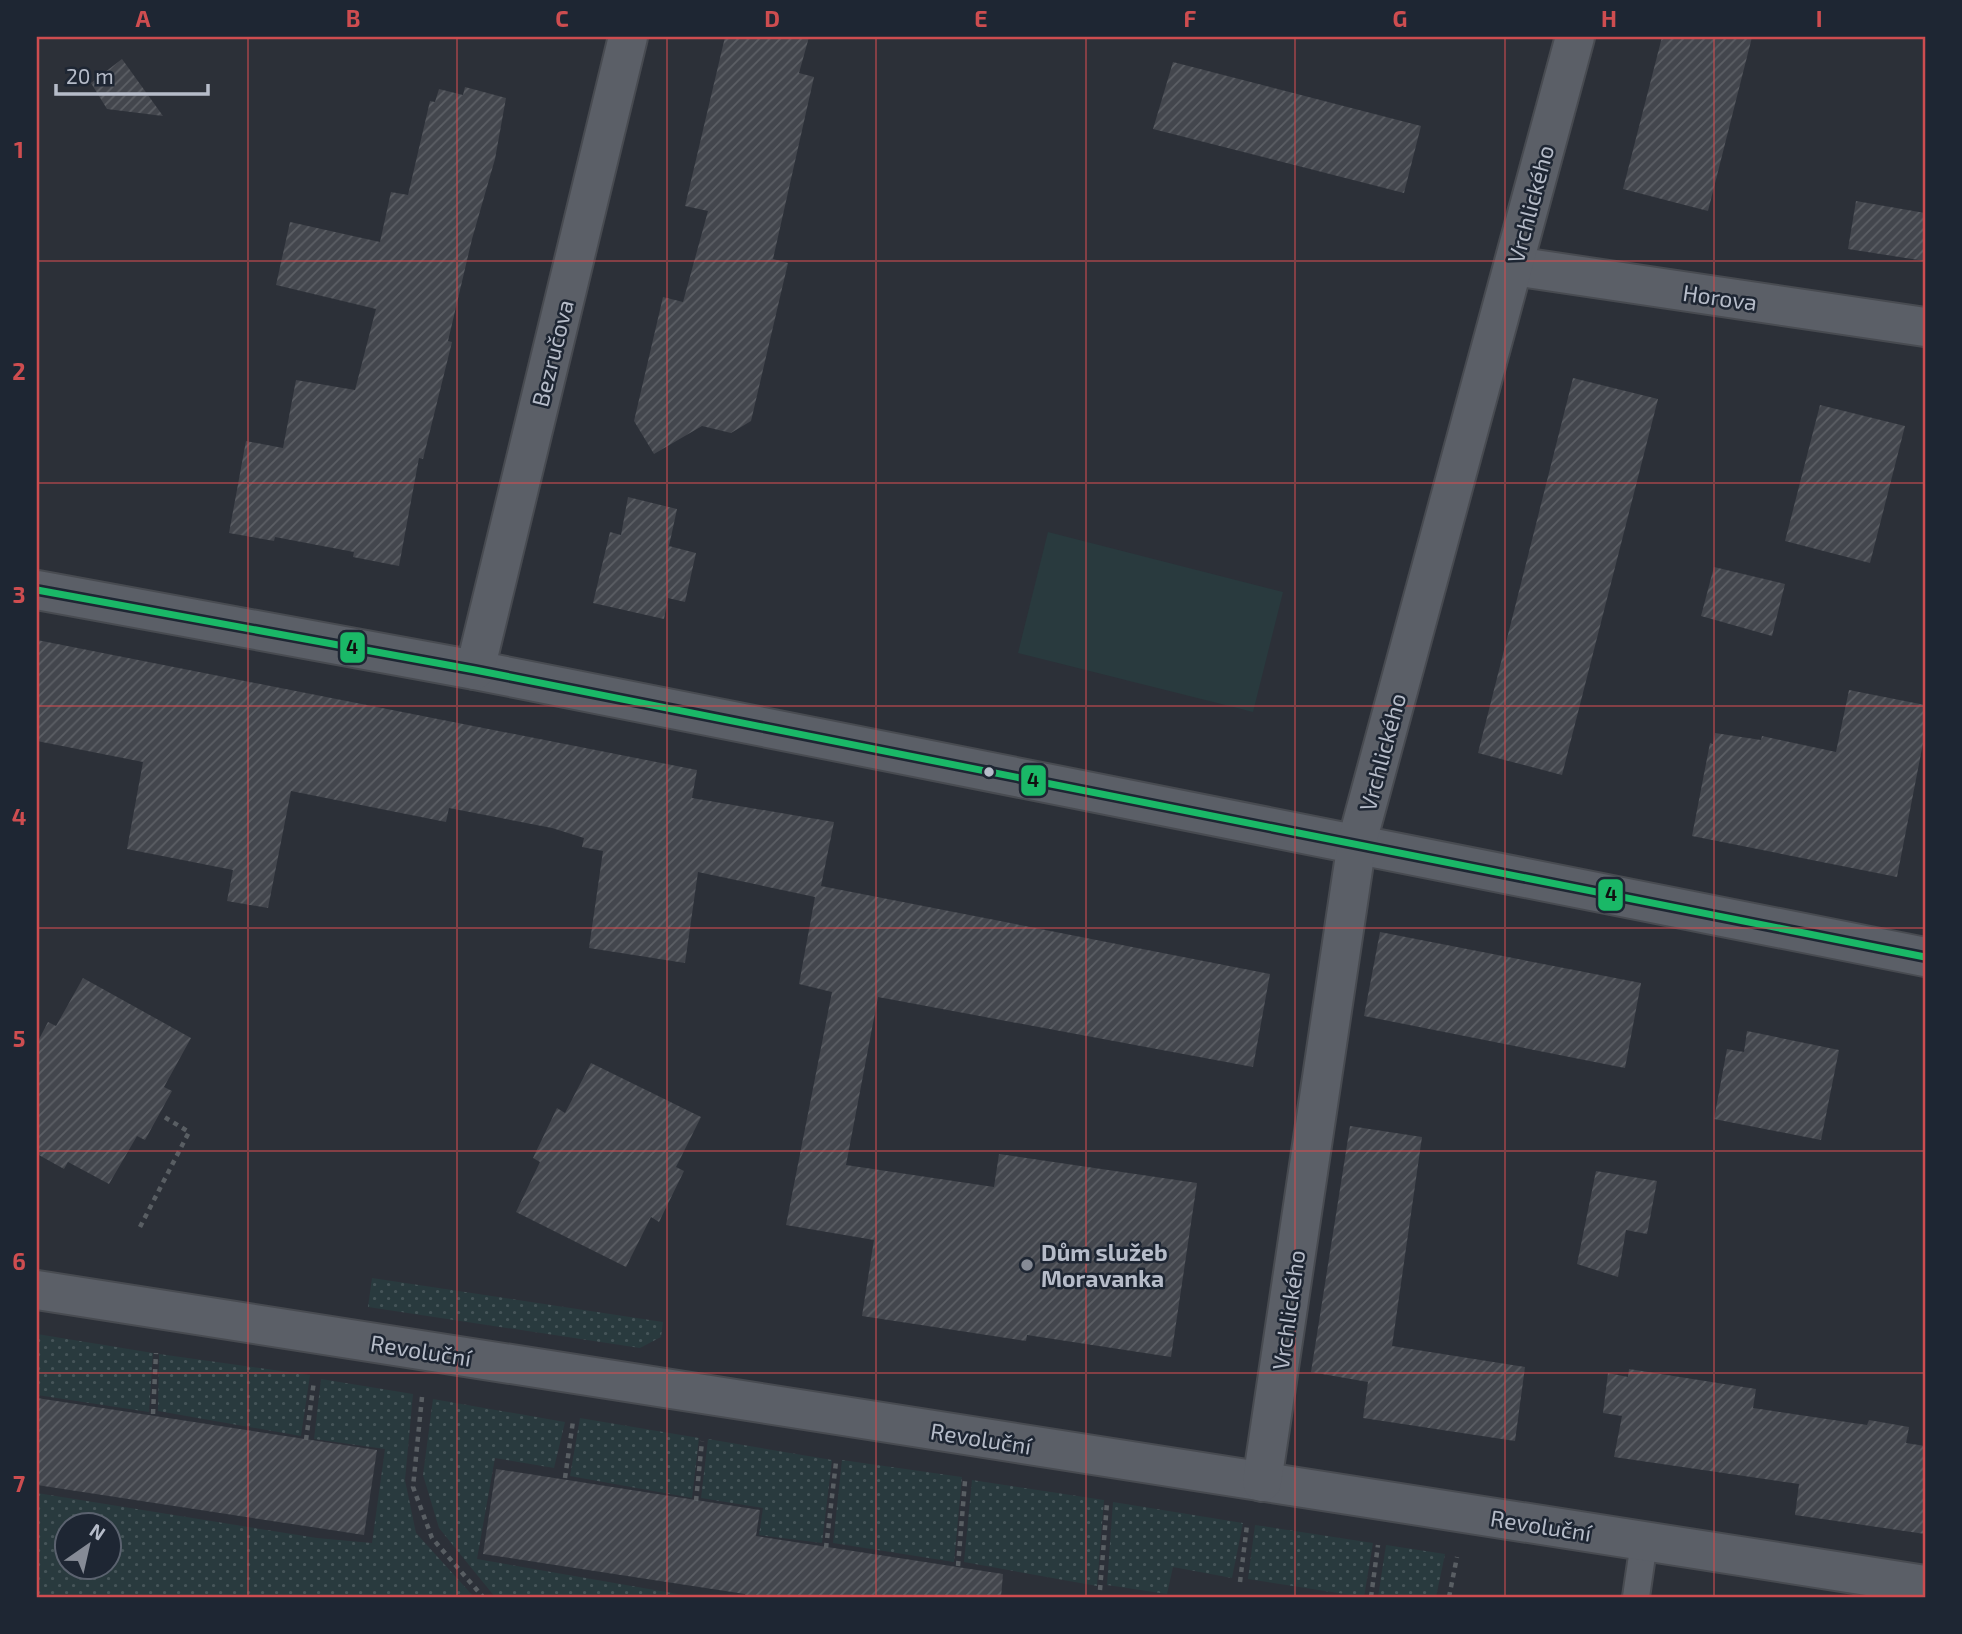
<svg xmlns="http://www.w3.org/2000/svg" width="1962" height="1634" font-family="'Exo 2',sans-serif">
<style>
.grass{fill:url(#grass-dots);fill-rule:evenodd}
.pitch{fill:#293a3e}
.building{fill:url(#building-hatch)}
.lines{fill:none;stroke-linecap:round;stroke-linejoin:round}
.service-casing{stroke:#484b51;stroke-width:30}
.minor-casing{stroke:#484b51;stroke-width:42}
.path{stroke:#595e63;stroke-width:4.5;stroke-dasharray:5 5;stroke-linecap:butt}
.service{stroke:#5b5f67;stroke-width:26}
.minor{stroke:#5b5f67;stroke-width:38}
.bus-1-casing{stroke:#1e2633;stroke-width:12}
.bus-1{stroke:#1ab867;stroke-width:7}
.grid{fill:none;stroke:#ce4d50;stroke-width:2;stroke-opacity:0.55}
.bus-dot{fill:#b6bcc9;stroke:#1e2633;stroke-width:2.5}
.poi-dot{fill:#868b96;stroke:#1e2633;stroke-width:2.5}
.labels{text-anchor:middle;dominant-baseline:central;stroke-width:5;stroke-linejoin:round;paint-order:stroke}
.street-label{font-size:23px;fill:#b6bcc9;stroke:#1e2633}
.poi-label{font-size:23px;font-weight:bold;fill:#b6bcc9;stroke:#1e2633;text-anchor:start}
.line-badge{stroke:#1e2633;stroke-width:2.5}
.pale-badge-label{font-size:19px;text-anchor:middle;font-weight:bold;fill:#111}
.neatline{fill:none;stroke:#ce4d50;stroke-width:2.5}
.grid-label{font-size:23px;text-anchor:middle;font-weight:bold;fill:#ce4d50}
</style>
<defs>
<pattern id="grass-dots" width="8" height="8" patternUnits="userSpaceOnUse" patternTransform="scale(1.75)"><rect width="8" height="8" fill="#293a3e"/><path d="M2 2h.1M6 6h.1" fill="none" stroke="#465559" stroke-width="1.8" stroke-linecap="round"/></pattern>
<pattern id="building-hatch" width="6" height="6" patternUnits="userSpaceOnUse" patternTransform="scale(1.75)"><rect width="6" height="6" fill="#43464d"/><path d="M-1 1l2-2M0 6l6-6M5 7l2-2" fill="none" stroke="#5c5f65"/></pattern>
</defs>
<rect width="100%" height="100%" fill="#2c3038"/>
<g class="grass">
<path d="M 372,1278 L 663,1322 L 661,1337 L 640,1348 L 368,1307 Z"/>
<path d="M 37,1334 L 153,1353 L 149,1412 L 37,1395 Z"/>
<path d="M 159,1354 L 310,1375 L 301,1436 L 158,1411 Z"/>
<path d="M 321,1379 L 413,1394 L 405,1480 L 416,1533 L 474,1597 L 37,1597 L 37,1493 L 317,1538 L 372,1543 L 385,1449 L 314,1439 ZM 66,1526 L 108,1526 L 108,1568 L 66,1568 Z"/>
<path d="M 433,1399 L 565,1422 L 554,1468 L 495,1458 L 477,1559 L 695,1597 L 495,1597 L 439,1528 L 423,1475 Z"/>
<path d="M 580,1418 L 699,1438 L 692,1498 L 570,1476 Z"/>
<path d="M 708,1439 L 832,1460 L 822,1543 L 759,1535 L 763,1508 L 701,1498 Z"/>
<path d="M 842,1460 L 962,1477 L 954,1562 L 833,1543 Z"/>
<path d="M 972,1480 L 1104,1500 L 1097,1586 L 964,1562 Z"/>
<path d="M 1113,1502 L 1243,1523 L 1232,1578 L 1173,1567 L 1167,1594 L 1107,1585 Z"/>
<path d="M 1255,1525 L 1373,1543 L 1364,1597 L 1248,1579 Z"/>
<path d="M 1386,1545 L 1445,1554 L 1436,1597 L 1378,1597 Z"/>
</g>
<path class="pitch" d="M 1048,532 L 1283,592 L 1253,712 L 1018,653 Z"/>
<g class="building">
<path d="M 725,37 L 809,37 L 799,73 L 814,77 L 773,259 L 788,263 L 751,421 L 731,433 L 702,426 L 654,454 L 634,421 L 663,297 L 683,302 L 708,211 L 685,206 Z"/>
<path d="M 1662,37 L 1752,37 L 1708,211 L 1623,189 Z"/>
<path d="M 122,59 L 163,116 L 107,109 L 91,83 Z"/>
<path d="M 1173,62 L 1421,126 L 1404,193 L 1153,129 Z"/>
<path d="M 465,87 L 506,98 L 495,159 L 472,239 L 448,341 L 452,342 L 423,459 L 419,458 L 399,566 L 353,557 L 354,552 L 275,537 L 274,541 L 229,533 L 246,441 L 283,448 L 296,380 L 355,390 L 376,309 L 276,285 L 290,222 L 380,242 L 391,192 L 408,195 L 430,101 L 435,102 L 439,89 L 463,95 Z"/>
<path d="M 1856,201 L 1925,213 L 1925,261 L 1848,249 Z"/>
<path d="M 1573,378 L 1658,399 L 1562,775 L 1478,753 Z"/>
<path d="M 1820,405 L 1905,426 L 1870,563 L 1785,541 Z"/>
<path d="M 628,497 L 677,509 L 669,546 L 696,553 L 685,602 L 668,598 L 664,619 L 593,603 L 610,532 L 621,535 Z"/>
<path d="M 1714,567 L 1785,584 L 1772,636 L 1701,616 Z"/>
<path d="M 37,640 L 697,770 L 692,798 L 834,822 L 821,886 L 1270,974 L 1253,1067 L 878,997 L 846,1165 L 994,1187 L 999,1154 L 1197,1183 L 1171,1357 L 1027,1335 L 1026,1341 L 862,1316 L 874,1240 L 786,1225 L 832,992 L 799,984 L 815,897 L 698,872 L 685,963 L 589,948 L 603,851 L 582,847 L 584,838 L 552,828 L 449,808 L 446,822 L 291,791 L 268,908 L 227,901 L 233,870 L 127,849 L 143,762 L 37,741 Z"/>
<path d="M 1849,690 L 1925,705 L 1925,733 L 1897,877 L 1692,836 L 1710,743 L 1713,744 L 1715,733 L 1761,740 L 1762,736 L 1836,752 Z"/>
<path d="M 1380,932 L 1641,983 L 1625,1068 L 1364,1016 Z"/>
<path d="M 83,978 L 191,1038 L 164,1087 L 172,1091 L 145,1140 L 137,1136 L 109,1184 L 68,1162 L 64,1169 L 37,1154 L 37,1043 L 48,1022 L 56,1026 Z"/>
<path d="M 1747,1031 L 1839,1050 L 1821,1140 L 1714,1119 L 1727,1049 L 1744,1052 Z"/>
<path d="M 591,1063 L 701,1117 L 676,1167 L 684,1171 L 659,1222 L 651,1217 L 626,1267 L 516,1212 L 540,1162 L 533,1158 L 557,1108 L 565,1113 Z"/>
<path d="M 1350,1126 L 1422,1137 L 1392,1346 L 1525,1367 L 1515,1441 L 1363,1418 L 1368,1382 L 1311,1372 Z"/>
<path d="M 1596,1171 L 1657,1181 L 1647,1234 L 1626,1230 L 1618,1277 L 1577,1264 Z"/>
<path d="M 1629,1369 L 1756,1389 L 1753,1408 L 1867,1425 L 1869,1420 L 1909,1427 L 1906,1443 L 1925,1446 L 1925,1534 L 1795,1515 L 1799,1484 L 1614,1457 L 1622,1416 L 1603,1413 L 1608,1373 L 1628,1377 Z"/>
<path d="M 37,1398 L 377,1450 L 364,1535 L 37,1485 Z"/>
<path d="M 496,1469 L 760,1510 L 756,1536 L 1003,1574 L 1001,1597 L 745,1597 L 745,1594 L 483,1554 Z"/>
</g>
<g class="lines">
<defs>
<path id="service" d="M 1636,1597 L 1644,1542"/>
<g id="minor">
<path d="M 1514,266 L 1925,327"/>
<path d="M 37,590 L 475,670 L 1925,957"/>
<path d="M 475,670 L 628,37"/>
<path d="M 37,1290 L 1925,1585"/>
<path d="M 1262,1482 L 1357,842 L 1575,37"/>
</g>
</defs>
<use href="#service" class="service-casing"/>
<use href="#minor" class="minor-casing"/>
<g class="path">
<path d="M 140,1227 L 189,1132 L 161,1115"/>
<path d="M 422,1397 L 413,1487 L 432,1538 L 483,1597"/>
<path d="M 153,1414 L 156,1353"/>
<path d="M 306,1440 L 314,1381"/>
<path d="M 565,1478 L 573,1421"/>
<path d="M 696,1501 L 702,1441"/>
<path d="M 826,1548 L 836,1462"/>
<path d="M 958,1566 L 965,1481"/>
<path d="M 1240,1582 L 1247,1525"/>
<path d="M 1100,1590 L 1107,1503"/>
<path d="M 1371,1597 L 1378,1545"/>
<path d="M 1449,1597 L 1457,1557"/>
</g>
<use href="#service" class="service"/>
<use href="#minor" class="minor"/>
<defs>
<path id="bus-1" d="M 37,590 L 475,670 L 1925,957"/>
</defs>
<use href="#bus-1" class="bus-1-casing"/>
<use href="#bus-1" class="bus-1"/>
</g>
<path class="grid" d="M 248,37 L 248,1597M 457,37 L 457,1597M 667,37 L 667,1597M 876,37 L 876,1597M 1086,37 L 1086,1597M 1295,37 L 1295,1597M 1505,37 L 1505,1597M 1714,37 L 1714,1597M 37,261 L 1925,261M 37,483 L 1925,483M 37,706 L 1925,706M 37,928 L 1925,928M 37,1151 L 1925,1151M 37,1373 L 1925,1373"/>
<circle class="bus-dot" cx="989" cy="772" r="6"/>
<circle class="poi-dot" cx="1027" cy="1265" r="7"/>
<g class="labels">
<g class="street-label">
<text transform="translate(1530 204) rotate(-75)">Vrchlického</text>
<text transform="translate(1720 297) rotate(8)">Horova</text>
<text transform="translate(552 353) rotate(-76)">Bezručova</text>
<text transform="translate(1382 752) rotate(-75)">Vrchlického</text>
<text transform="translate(1288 1310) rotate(-82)">Vrchlického</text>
<text transform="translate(421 1350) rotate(9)">Revoluční</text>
<text transform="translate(981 1438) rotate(9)">Revoluční</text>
<text transform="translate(1541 1525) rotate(9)">Revoluční</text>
</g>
<g class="poi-label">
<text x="1041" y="1252">Dům služeb<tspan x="1041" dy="26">Moravanka</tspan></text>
</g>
</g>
<g class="line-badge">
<rect x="339" y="631" width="27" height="33" rx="7" fill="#1ab867"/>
<rect x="1020" y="764" width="27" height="33" rx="7" fill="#1ab867"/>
<rect x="1597" y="878" width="27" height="34" rx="7" fill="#1ab867"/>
</g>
<g class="pale-badge-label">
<text x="352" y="654">4</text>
<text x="1033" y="787">4</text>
<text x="1611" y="901">4</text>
</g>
<rect width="1962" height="1634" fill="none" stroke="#1e2633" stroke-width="77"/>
<g transform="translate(88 1546) rotate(34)"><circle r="33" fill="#1e2633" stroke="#5b626f" stroke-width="2"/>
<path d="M0-5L12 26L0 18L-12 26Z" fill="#868b96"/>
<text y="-10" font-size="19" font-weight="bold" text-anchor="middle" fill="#b6bcc9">N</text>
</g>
<path d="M56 84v10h152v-10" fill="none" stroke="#b6bcc9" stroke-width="3.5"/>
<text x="66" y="84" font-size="21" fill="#b6bcc9" stroke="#1e2633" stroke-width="5" paint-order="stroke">20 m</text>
<rect x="38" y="38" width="1886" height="1558" class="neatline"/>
<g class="grid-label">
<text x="143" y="27">A</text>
<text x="353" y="27">B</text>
<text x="562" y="27">C</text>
<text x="772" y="27">D</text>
<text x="981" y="27">E</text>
<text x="1190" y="27">F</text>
<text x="1400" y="27">G</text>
<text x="1609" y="27">H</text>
<text x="1819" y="27">I</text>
<text x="19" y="158">1</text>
<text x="19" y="380">2</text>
<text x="19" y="603">3</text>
<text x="19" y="825">4</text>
<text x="19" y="1047">5</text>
<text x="19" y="1270">6</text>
<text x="19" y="1492">7</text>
</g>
</svg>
